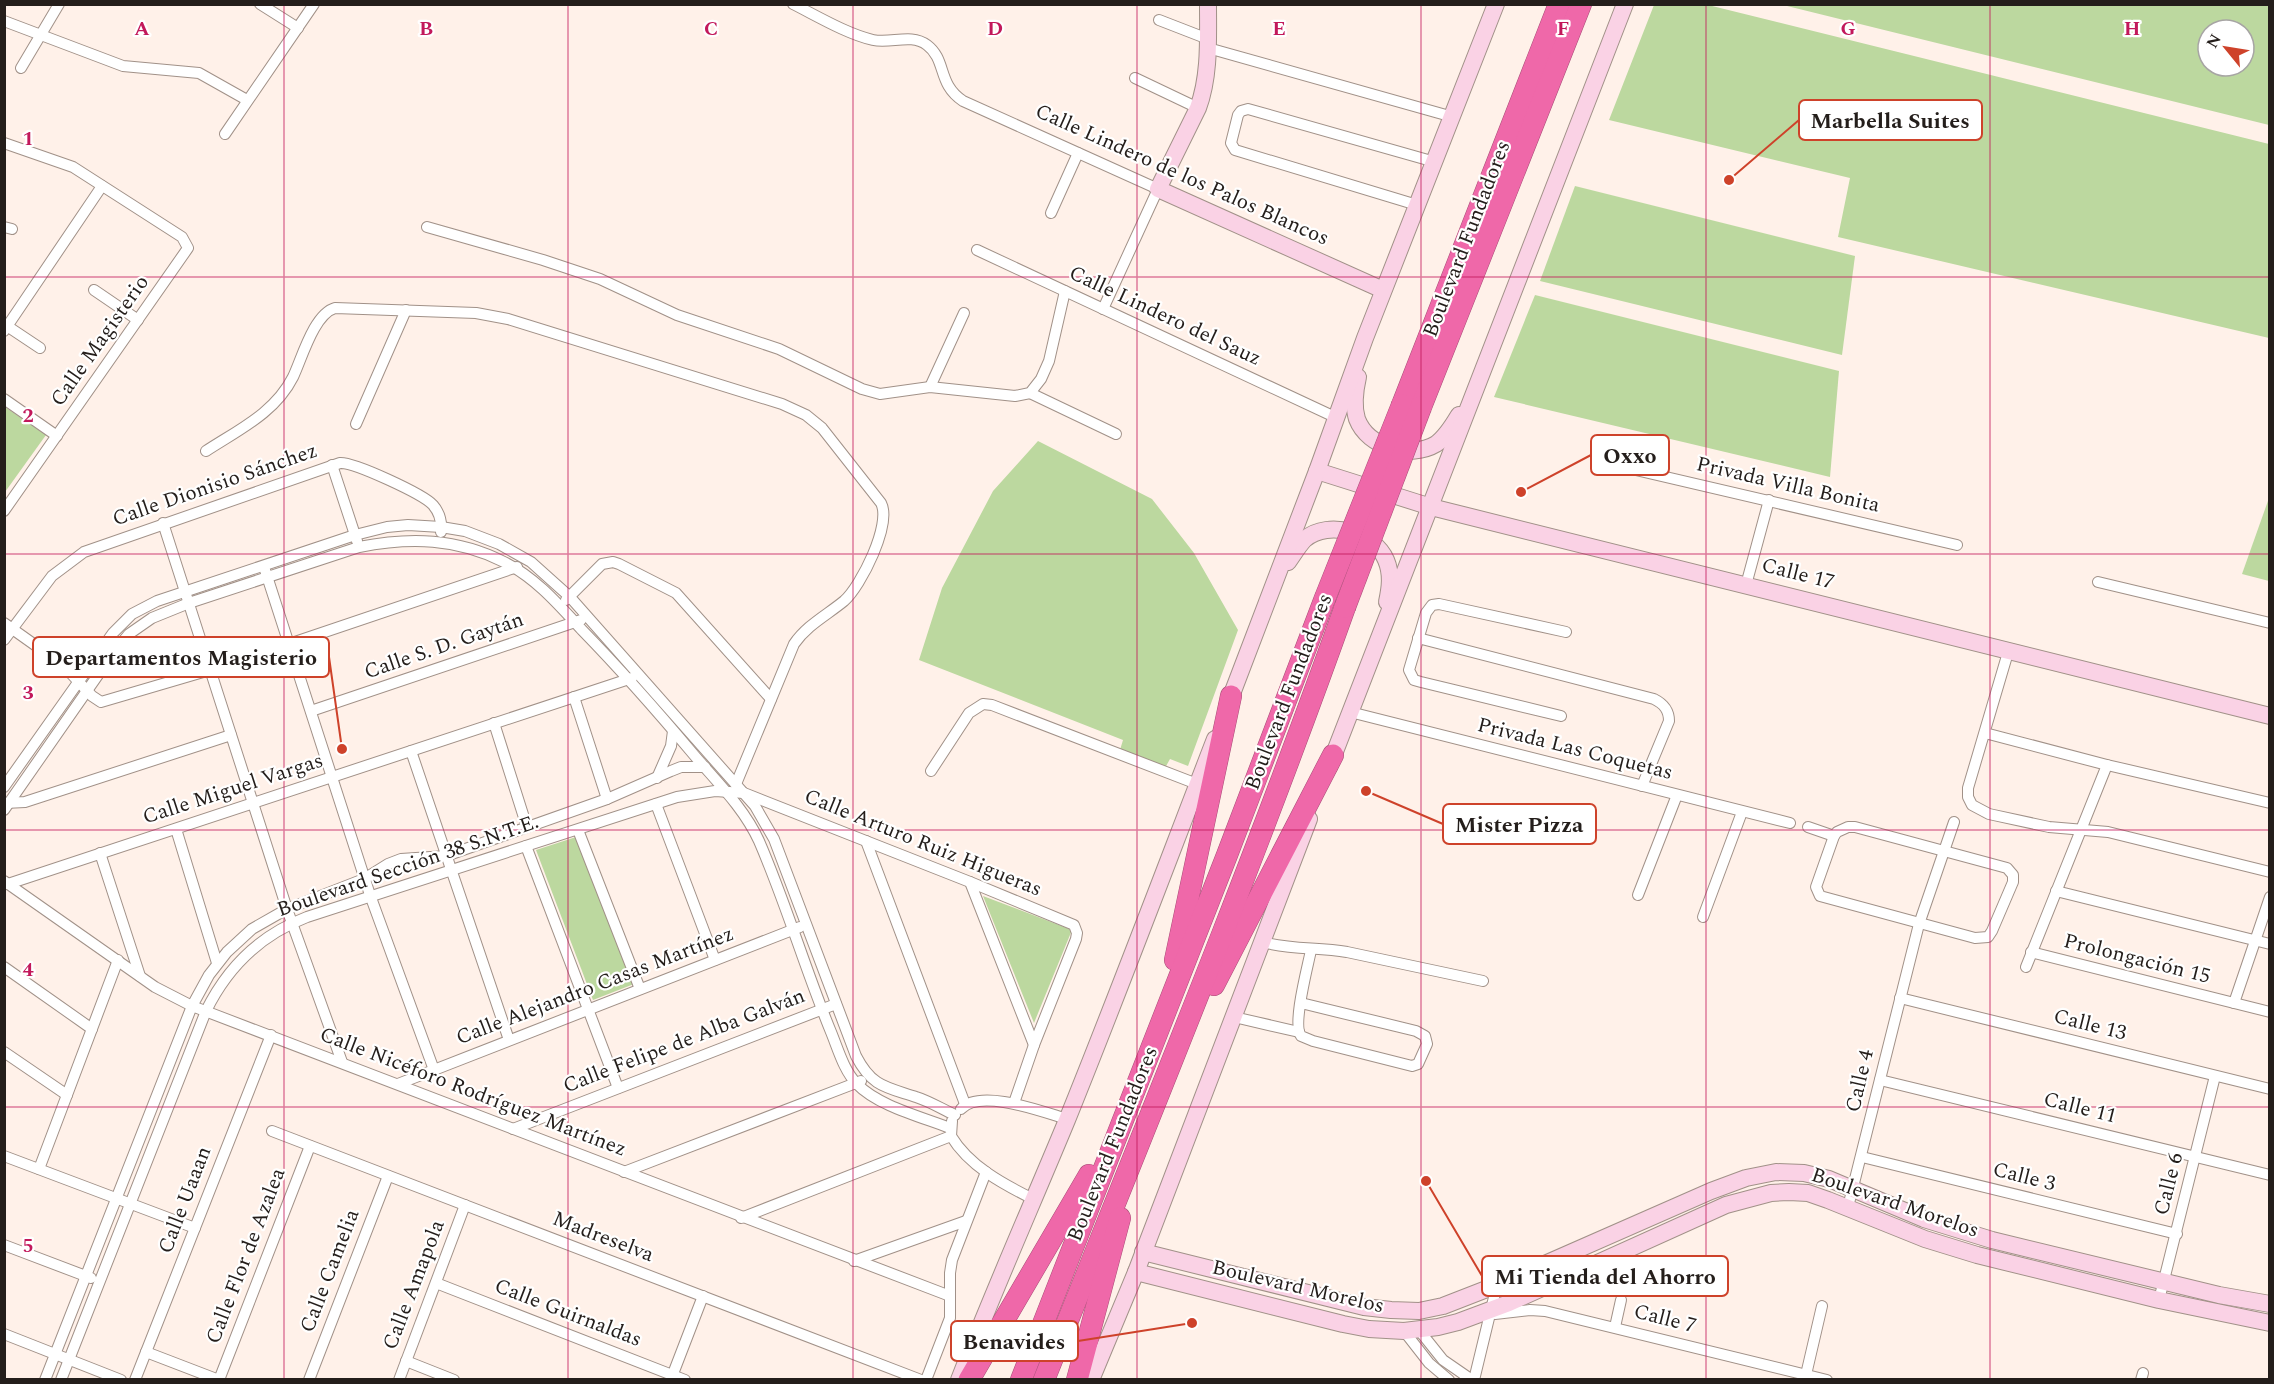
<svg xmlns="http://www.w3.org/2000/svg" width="2274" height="1384" font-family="Spectral,serif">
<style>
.green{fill:#bcd89f;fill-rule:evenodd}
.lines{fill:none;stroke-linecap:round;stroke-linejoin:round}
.street-casing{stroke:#a19188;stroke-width:12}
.secondary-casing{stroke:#a19188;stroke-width:18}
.highway-casing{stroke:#a84e77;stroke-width:22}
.street{stroke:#fff;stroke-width:10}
.secondary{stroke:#fad2e5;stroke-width:16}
.highway{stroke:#ef68a9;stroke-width:21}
.highway-bridge-casing{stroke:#a84e77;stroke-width:22;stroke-linecap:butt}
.highway-bridge{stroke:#ef68a9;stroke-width:21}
.grid{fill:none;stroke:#c2185b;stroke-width:1.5;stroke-opacity:0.55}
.labels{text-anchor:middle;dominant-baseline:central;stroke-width:4.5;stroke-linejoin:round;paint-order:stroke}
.street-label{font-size:21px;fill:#241e1b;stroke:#fff}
.grid-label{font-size:20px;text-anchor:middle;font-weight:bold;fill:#c2185b;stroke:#fff;stroke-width:4.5;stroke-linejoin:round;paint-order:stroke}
.leader{fill:none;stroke:#ce422a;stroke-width:2}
.callout-dot{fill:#ce422a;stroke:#fff;stroke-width:2}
.callout{fill:#fff;stroke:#ce422a;stroke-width:2}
.callout-label{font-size:22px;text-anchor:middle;font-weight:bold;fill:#241e1b}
</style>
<rect width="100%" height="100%" fill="#fff1e9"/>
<g class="green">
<path d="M 1704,4 L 2269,144 L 2269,338 L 1838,237 L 1850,178 L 1609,120 L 1654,5 Z"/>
<path d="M 1783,5 L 2269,5 L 2269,125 ZM 2208,30 L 2244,30 L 2244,66 L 2208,66 Z"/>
<path d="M 1575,186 L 1855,256 L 1842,355 L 1540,281 Z"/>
<path d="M 1535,295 L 1839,371 L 1830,477 L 1494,397 Z"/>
<path d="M 5,407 L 46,435 L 5,492 Z"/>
<path d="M 1038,441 L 1152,499 L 1194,553 L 1238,630 L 1188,766 L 1170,759 L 1165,768 L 1120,750 L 1123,740 L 919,660 L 942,588 L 993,491 Z"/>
<path d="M 2269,498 L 2269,581 L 2242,574 Z"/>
<path d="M 576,837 L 634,984 L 593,1000 L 536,850 Z"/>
<path d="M 983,896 L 1072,930 L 1034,1023 Z"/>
</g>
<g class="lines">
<defs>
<g id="street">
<path d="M 260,4 L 298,28"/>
<path d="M 793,4 C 817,16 847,34 873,40 C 891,44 911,33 927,45 C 947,60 937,84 963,101 L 1158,189 L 1103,309"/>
<path d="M 1159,20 L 1208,39"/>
<path d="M 4,21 L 123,66 L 199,73 L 247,100"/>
<path d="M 1208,48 L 1453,117"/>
<path d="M 21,68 L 59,4"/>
<path d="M 1135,78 L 1198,108"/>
<path d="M 225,134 L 314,4"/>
<path d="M 4,143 L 73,167 L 182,237 L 188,248 L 4,511"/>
<path d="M 1417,205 L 1235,150 L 1231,143 L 1238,115 L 1241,111 L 1248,109 L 1435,162"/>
<path d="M 1051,213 L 1078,153"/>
<path d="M 4,227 L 12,229"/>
<path d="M 427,227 L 543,260 L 600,279 L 677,315 L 779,349 L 862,389 L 880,394 L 930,387 L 1015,396 L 1030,393 L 1041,379 L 1049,361 L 1065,291"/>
<path d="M 977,250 L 1337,418"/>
<path d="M 94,290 L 138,320"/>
<path d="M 7,326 L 40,348"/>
<path d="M 4,331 L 102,186"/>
<path d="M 930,387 L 964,313"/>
<path d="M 1030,393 L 1116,434"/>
<path d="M 4,399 L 57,436"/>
<path d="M 356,424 L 406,310"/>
<path d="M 206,451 C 238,430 275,413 293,377 C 302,358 314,314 335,308 L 476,313 L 508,319 L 782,404 L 806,415 L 822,428 L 881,503 C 892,524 861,586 844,601 C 827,615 807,625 794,644 L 736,784"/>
<path d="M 1610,464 L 1957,545"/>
<path d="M 332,465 L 357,541"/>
<path d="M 163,523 L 287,909 L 342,1062"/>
<path d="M 265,570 L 370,895 L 434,1070"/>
<path d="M 2098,582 L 2270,623"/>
<path d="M 1746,585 L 1769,500"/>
<path d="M 566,600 L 602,564 L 613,562 L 619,564 L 676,593 L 771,699"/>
<path d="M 4,623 L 63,665 L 92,696 L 101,702 L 210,670"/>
<path d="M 1418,638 L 1654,699 C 1664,704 1669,710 1669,721 L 1642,786"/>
<path d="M 4,640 L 52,576 L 84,552 L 340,463 C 354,462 423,494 433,505 C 439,512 442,522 441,532"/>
<path d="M 289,644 L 517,567"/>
<path d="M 2009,649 L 1968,788 L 1968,797 L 1972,805 L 1989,814 L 2049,827 L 2108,832 L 2270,872"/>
<path d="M 574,697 L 607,799"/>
<path d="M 311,711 L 581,620"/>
<path d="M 1350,712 L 1790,823"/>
<path d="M 1561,716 L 1421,682 L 1414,680 L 1409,670 L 1426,613 L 1432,605 L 1439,604 L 1566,632"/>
<path d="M 494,723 L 527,827"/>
<path d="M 1985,733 L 2107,765 L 2270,803"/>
<path d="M 411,751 L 509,1040"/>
<path d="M 931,771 L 969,713 L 983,704 L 992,705 L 1197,784"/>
<path d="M 657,778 L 671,746 L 673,731"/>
<path d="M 4,787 L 113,633 L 132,614 L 157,601 L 355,535 L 387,527 L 408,525 L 441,527 L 465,531 L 499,544 L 531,562 L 570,597 L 755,806 L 774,839 L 856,1056 C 872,1087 886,1087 916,1097 C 929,1101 942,1109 955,1115"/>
<path d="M 5,803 L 25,802 L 231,735"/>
<path d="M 656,804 L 715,960"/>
<path d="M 4,810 L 114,652 L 129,634 L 152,618 L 189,603 L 359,547 C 410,537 457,538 504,562 C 535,577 559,605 582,630 C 621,670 658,712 694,755 C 717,782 744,808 759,841 C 786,903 805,969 831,1032 C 838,1049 844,1071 857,1084 C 878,1106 922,1117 950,1128"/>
<path d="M 1808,827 L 1834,836"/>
<path d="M 1848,827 L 1855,827 L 2007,868 L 2013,875 L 2013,882 L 1992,931 L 1988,937 L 1975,938 L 1820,896 L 1816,887 L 1834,836 L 1837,832 Z"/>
<path d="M 176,829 L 217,963"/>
<path d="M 578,830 L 640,989"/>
<path d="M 866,841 L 965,1104"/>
<path d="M 526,846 L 618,1088"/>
<path d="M 100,853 L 140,976"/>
<path d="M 4,881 L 155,987 L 192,1006 L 950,1296"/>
<path d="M 970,882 L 1034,1045"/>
<path d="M 8,884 L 632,678"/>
<path d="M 2056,891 L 2270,944"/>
<path d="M 1638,895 L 1677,795"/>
<path d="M 1703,917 L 1742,812"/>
<path d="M 1262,942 C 1291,950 1318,947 1347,952 L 1483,981"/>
<path d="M 2031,952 L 2270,1012"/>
<path d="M 4,967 L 92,1029"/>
<path d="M 2026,967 L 2107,765"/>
<path d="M 1900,998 L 2270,1089"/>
<path d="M 1301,1003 L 1416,1031 L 1425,1036 L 1427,1044 L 1418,1064 L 1412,1066 L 1313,1041 L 1301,1036 C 1292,1024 1308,966 1311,950"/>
<path d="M 2234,1003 L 2270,897"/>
<path d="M 1234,1017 L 1299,1032"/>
<path d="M 4,1052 L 67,1095"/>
<path d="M 1880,1080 L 2270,1175"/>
<path d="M 398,1084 L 800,927"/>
<path d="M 961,1109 C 980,1088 1043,1112 1067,1119"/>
<path d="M 952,1121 L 951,1136 C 969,1166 1003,1184 1033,1199"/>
<path d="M 513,1129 L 836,1004"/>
<path d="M 272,1131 L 921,1380"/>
<path d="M 4,1156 L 195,1228"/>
<path d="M 1862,1157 L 2177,1234"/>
<path d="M 39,1169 L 118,960"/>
<path d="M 624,1172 L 861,1081"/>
<path d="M 1848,1207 L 1919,924 L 1954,822"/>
<path d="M 741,1218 L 951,1136"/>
<path d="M 4,1245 L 91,1278"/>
<path d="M 854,1261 L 966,1221"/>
<path d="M 436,1283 L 685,1380"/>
<path d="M 2159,1300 L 2215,1076"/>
<path d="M 1495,1314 L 1530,1310 L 1545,1311 L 1827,1380"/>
<path d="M 1615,1327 L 1621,1300"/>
<path d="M 1419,1330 L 1443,1360 L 1472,1380"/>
<path d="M 1404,1331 L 1429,1363 L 1449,1380"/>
<path d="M 4,1334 L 121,1380"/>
<path d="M 146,1352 L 219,1380"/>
<path d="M 406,1361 L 454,1380"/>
<path d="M 671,1379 L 703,1296"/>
<path d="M 1805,1379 L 1822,1306"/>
<path d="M 45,1380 L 192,1006 L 209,975 L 227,952 L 252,929 L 287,909 L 364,879 L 388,864 L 401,859 L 446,856 L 457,852 L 607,799 L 671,771 L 681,767 L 705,767"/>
<path d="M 61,1380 L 206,1011 C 228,966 260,935 307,917 L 677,797 L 715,791 L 744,793 L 970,882 L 1074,925 L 1077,933 L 1076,939 L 1034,1045 L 1014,1103"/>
<path d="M 135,1380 L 271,1035"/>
<path d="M 219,1380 L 310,1146"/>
<path d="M 309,1380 L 388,1176"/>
<path d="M 399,1380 L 465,1205"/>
<path d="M 926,1380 L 950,1318 L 950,1273 L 952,1260 L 986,1172"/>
<path d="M 1474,1380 L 1497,1285"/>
<path d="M 2141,1380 L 2143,1373"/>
</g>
<g id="secondary">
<path d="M 1208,4 C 1208,38 1210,76 1198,108 L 1158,189 L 1383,290"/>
<path d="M 1358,377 C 1355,390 1353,406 1357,419 C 1368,448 1411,459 1436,444 C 1446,437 1453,425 1459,415"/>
<path d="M 1317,471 L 1431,507 L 2270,716"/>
<path d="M 1288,562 C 1293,555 1299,545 1305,539 C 1329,519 1375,533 1386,560 C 1392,574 1390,588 1387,602"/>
<path d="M 1227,707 L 1317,471 L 1365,338 L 1496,4"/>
<path d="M 1329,767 L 1625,4"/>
<path d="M 1143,1252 L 1364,1307 L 1391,1310 L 1419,1311 L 1443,1306 L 1497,1285 L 1711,1191 L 1746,1178 L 1776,1172 L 1804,1173 L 1829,1179 L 1924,1219 L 1992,1240 L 2219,1295 L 2270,1304"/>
<path d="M 1136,1272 L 1343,1324 L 1369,1329 L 1404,1331 L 1438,1327 L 1458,1322 L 1509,1303 L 1726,1205 L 1771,1193 L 1789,1192 L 1808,1193 L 1828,1200 L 1925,1239 L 1977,1255 L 2159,1300 L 2270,1323"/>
<path d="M 959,1380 C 993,1292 1031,1207 1067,1120 C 1118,994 1166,866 1215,739"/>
<path d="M 1091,1380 L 1136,1272 L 1309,819"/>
</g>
<g id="highway">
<path d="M 1402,405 L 1559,4"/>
<path d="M 1421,407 L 1581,4"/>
<path d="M 1175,960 L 1231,696"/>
<path d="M 1214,985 L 1333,755"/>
<path d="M 969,1380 L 1089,1175"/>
<path d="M 1021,1380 L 1227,855 L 1325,598"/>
<path d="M 1044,1380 C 1147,1123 1252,868 1345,607"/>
<path d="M 1077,1380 L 1120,1218"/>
</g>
</defs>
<use href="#street" class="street-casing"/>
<use href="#secondary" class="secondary-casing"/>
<use href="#highway" class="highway-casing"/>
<use href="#street" class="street"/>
<use href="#secondary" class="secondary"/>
<use href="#highway" class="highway"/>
<defs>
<g id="highway-bridge">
<path d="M 1325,598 L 1402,405"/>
<path d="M 1345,607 L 1421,407"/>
</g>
</defs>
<use href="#highway-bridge" class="highway-bridge-casing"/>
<use href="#highway-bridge" class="highway-bridge"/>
</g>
<path class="grid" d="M 284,4 L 284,1380M 568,4 L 568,1380M 853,4 L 853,1380M 1137,4 L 1137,1380M 1421,4 L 1421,1380M 1706,4 L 1706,1380M 1990,4 L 1990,1380M 4,277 L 2270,277M 4,554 L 2270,554M 4,830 L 2270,830M 4,1107 L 2270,1107"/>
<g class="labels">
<g class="street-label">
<text transform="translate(1182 175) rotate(24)">Calle Lindero de los Palos Blancos</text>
<text transform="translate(1467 239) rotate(-69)">Boulevard Fundadores</text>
<text transform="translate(1165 316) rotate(25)">Calle Lindero del Sauz</text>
<text transform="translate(100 341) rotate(-55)">Calle Magisterio</text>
<text transform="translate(215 485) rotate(-19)">Calle Dionisio Sánchez</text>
<text transform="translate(1788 485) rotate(13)">Privada Villa Bonita</text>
<text transform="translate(1798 574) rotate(14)">Calle 17</text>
<text transform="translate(444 646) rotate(-19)">Calle S. D. Gaytán</text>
<text transform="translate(1289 692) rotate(-69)">Boulevard Fundadores</text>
<text transform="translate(1575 749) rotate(14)">Privada Las Coquetas</text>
<text transform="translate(233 789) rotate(-18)">Calle Miguel Vargas</text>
<text transform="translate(923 843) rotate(22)">Calle Arturo Ruiz Higueras</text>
<text transform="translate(408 866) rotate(-19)">Boulevard Sección 38 S.N.T.E.</text>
<text transform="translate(2137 959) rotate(14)">Prolongación 15</text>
<text transform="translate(595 986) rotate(-21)">Calle Alejandro Casas Martínez</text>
<text transform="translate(2090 1025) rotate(14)">Calle 13</text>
<text transform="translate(684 1041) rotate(-21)">Calle Felipe de Alba Galván</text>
<text transform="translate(1860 1081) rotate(-77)">Calle 4</text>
<text transform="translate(473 1092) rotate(21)">Calle Nicéforo Rodríguez Martínez</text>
<text transform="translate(2080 1108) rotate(14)">Calle 11</text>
<text transform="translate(1113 1144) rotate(-68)">Boulevard Fundadores</text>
<text transform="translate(2024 1177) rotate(14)">Calle 3</text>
<text transform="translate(2169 1184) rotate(-76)">Calle 6</text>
<text transform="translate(185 1200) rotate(-69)">Calle Uaaan</text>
<text transform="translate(1895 1203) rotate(19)">Boulevard Morelos</text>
<text transform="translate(603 1237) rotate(21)">Madreselva</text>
<text transform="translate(246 1256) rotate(-69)">Calle Flor de Azalea</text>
<text transform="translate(330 1271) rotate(-69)">Calle Camelia</text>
<text transform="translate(414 1285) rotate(-69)">Calle Amapola</text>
<text transform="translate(1298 1287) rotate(13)">Boulevard Morelos</text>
<text transform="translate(568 1313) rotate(21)">Calle Guirnaldas</text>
<text transform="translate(1665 1319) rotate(14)">Calle 7</text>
</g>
</g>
<g class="grid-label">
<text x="142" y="35">A</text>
<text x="426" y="35">B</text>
<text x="711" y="35">C</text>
<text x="995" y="35">D</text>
<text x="1279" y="35">E</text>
<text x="1563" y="35">F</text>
<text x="1848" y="35">G</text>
<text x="2132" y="35">H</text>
<text x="28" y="145">1</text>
<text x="28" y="422">2</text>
<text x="28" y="699">3</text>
<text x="28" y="976">4</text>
<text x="28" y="1252">5</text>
</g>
<path class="leader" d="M1729 180L1799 120M1521 492L1591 455M342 749L329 657M1366 791L1443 824M1426 1181L1482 1276M1192 1323L1078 1341"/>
<g class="callout-dot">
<circle cx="1729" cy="180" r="6"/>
<circle cx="1521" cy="492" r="6"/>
<circle cx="342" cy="749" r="6"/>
<circle cx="1366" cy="791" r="6"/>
<circle cx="1426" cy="1181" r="6"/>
<circle cx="1192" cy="1323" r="6"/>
</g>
<g class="callout">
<rect x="1799" y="100" width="183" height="40" rx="6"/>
<rect x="1591" y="435" width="78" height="40" rx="6"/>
<rect x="33" y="637" width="296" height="40" rx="6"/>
<rect x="1443" y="804" width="153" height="40" rx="6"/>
<rect x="1482" y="1256" width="246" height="40" rx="6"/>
<rect x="951" y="1321" width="127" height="40" rx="6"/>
</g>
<g class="callout-label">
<text x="1890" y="128">Marbella Suites</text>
<text x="1630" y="463">Oxxo</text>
<text x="181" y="665">Departamentos Magisterio</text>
<text x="1519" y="832">Mister Pizza</text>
<text x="1605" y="1284">Mi Tienda del Ahorro</text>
<text x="1014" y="1349">Benavides</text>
</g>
<rect width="2274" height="1384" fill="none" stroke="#241e1b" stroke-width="12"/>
<g transform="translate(2226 48) rotate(300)"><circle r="28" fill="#ffffff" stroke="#a7a5a4" stroke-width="1.5"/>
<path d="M0-4.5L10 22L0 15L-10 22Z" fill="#ce422a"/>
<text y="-9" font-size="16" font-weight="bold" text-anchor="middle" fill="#241e1b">N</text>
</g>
</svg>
